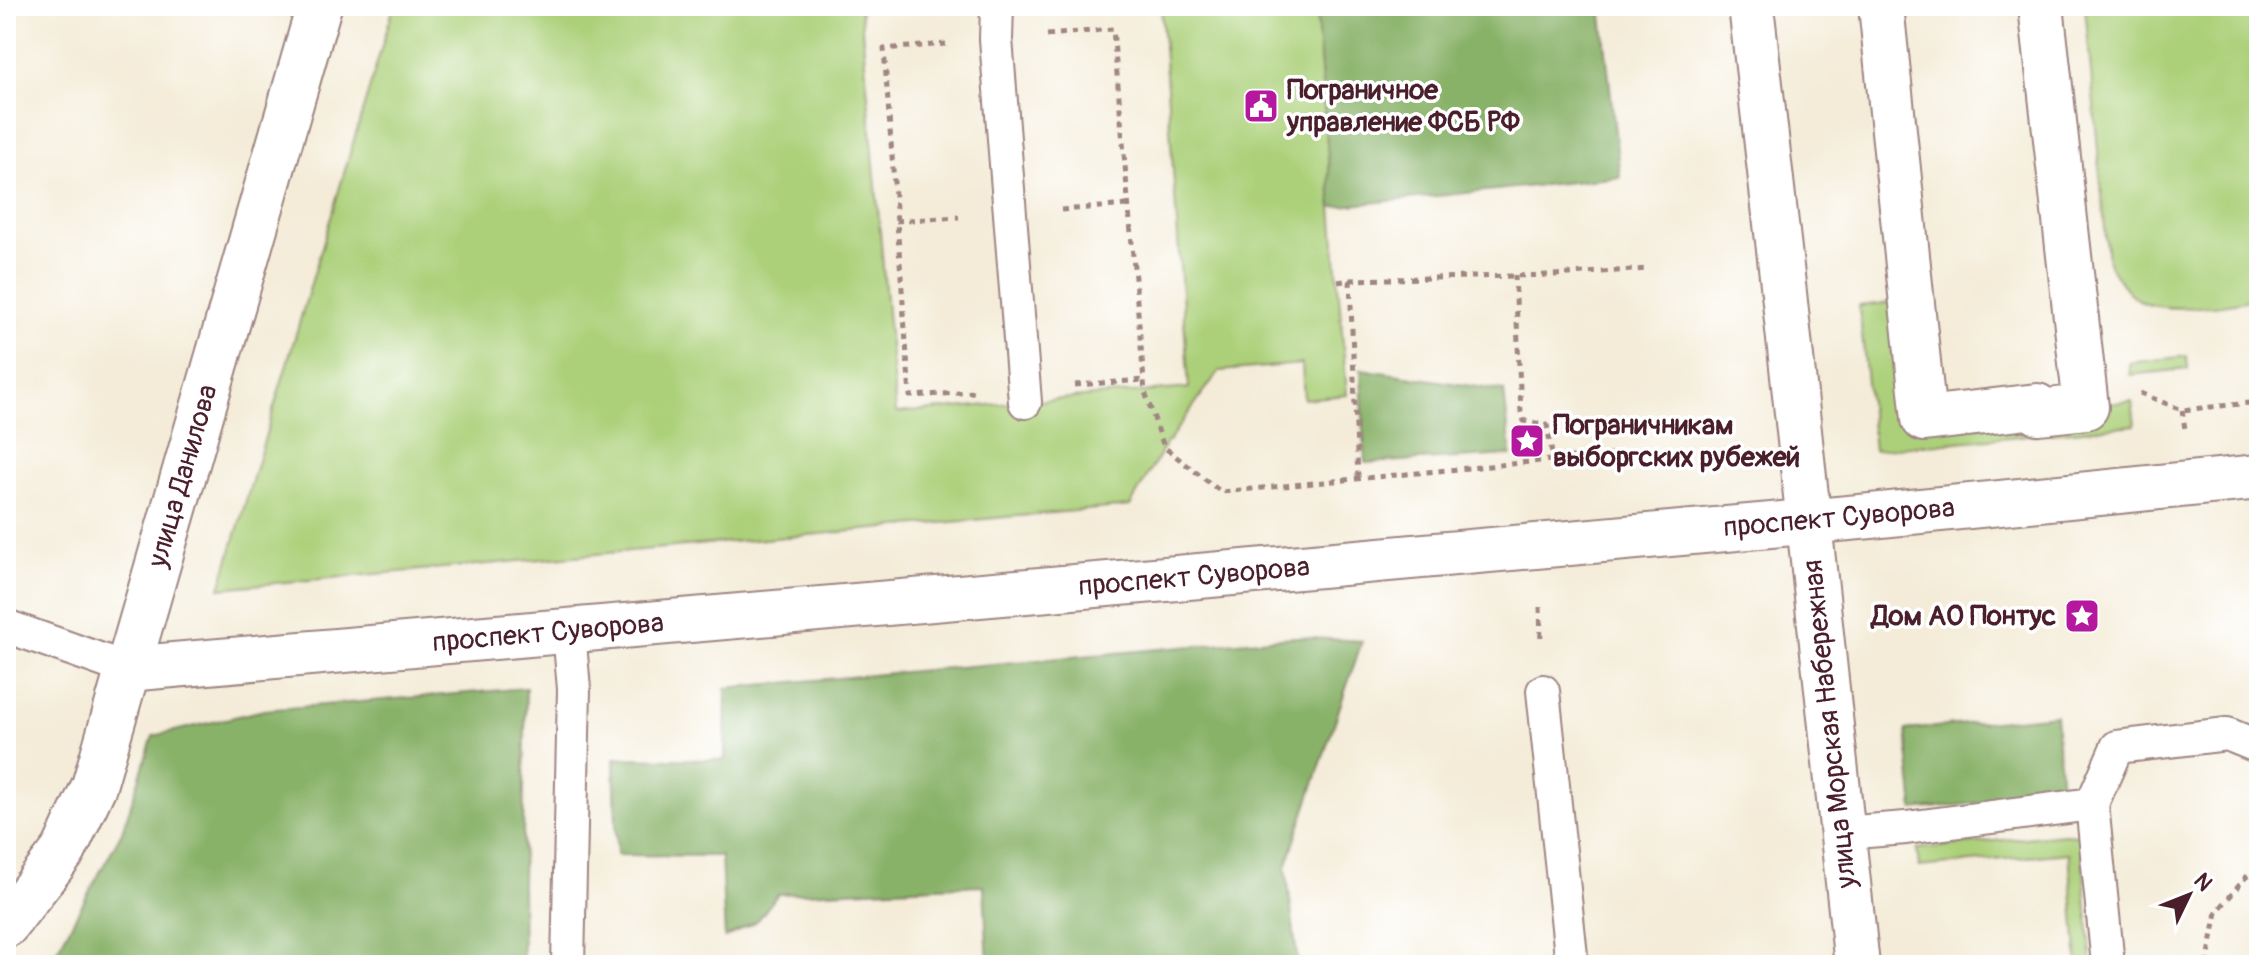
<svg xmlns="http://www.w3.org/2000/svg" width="2265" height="971" font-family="Pangolin,sans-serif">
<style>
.green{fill:#acd079;stroke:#7b7852;stroke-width:2}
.forest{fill:#89b269;stroke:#6a684a;stroke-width:2}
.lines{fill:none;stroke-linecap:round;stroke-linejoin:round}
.service-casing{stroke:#9f8682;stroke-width:36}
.pedestrian-casing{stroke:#9f8682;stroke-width:48}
.minor-casing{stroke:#9f8682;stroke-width:48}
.path{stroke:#9f8682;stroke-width:5;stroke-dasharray:6 6;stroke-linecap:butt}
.service{stroke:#fff;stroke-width:32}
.pedestrian{stroke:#fff;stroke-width:44}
.minor{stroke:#fff;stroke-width:44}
.labels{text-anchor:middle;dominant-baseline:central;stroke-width:7;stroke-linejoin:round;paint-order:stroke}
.poi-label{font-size:28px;font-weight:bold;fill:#4a1f2b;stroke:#fff;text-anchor:start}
.street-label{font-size:28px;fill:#4a1f2b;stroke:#fff}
</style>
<rect width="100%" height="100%" fill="#fff"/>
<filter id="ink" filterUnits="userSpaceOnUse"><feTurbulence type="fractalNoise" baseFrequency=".0125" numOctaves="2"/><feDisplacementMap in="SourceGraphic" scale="16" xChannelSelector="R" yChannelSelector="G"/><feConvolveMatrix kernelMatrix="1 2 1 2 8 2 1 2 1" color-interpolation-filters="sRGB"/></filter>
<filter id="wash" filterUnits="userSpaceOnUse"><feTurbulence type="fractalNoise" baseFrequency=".006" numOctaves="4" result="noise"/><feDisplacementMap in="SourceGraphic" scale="32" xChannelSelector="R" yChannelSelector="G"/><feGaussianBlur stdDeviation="1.8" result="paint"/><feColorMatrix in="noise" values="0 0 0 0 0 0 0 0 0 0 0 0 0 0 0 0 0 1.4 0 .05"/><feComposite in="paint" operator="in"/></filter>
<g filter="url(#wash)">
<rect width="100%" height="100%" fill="#f4ecd8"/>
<g class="green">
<path d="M 394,6 L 860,6 L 896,413 L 1189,388 L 1161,6 L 1316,6 L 1347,395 L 1304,399 L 1302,364 L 1219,371 L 1164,447 L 1130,506 L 220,588 Z"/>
<path d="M 2085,6 L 2259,6 L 2259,296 C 2237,307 2162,313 2140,301 C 2125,292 2117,277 2108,262 Z"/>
<path d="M 1906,301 L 1920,425 L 2132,401 L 2135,425 L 1874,450 L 1859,306 Z"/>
<path d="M 2187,356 L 2188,369 L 2130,375 L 2129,363 Z"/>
<path d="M 2064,834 L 2079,835 L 2082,852 L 2092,965 L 2078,965 L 2069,853 L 1919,867 L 1917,849 Z"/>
</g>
<g class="forest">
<path d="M 1316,6 L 1601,6 L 1620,177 L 1332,207 Z"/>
<path d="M 1361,369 L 1504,391 L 1511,455 L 1365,463 Z"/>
<path d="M 1293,637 L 1362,641 L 1286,867 L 1298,965 L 988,965 L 984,885 L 778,894 L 758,920 L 725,938 L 721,856 L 617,855 L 614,758 L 725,760 L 726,688 Z"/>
<path d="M 526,688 L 522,885 L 523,965 L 49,965 L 122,832 L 153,736 L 264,710 Z"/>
<path d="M 2056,715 L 2061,794 L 1914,810 L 1906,730 Z"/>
</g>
</g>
<g filter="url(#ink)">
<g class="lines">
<defs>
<g id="service">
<path d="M 997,6 L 996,39 L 1025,402"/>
<path d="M 6,626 L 127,669"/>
<path d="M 1543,691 L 1572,965"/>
<path d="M 1842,833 L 1906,828 L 2092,804"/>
<path d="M 568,965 L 574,689 L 569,632"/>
<path d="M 2108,965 L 2092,804 L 2117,747 L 2227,734 L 2259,747"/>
</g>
<path id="pedestrian" d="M 1881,6 L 1924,419 L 2037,406 L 2038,412 L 2086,407 L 2041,6"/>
<g id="minor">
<path d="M 1751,6 L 1784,293 L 1857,965"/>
<path d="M 127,669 L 1177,578 L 1871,516 L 2259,477"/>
<path d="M 6,925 L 64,850 L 94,786 L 319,6"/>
</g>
</defs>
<use href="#service" class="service-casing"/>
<use href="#pedestrian" class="pedestrian-casing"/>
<use href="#minor" class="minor-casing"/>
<g class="path">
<path d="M 1047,35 L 1113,29 L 1145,392 L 1164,447 L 1221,492 L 1613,454 L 1672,466"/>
<path d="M 946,44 L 884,49 L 910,396 L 974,392"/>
<path d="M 1061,210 L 1128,205"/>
<path d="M 896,221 L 959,217"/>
<path d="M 1515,275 L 1521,412 L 1524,421 L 1547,425 L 1553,460"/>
<path d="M 1350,280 L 1552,275 L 1649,269"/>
<path d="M 1338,282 L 1350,280 L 1358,478"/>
<path d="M 1075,385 L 1144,380"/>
<path d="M 2140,393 L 2182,410 L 2259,402"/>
<path d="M 2182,410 L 2185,429"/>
<path d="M 1540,607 L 1541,642"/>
<path d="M 2207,965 L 2217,912 L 2246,877 L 2259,870"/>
</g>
<use href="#service" class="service"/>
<use href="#pedestrian" class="pedestrian"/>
<use href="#minor" class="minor"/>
</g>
</g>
<defs>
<symbol id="civic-square" viewBox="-11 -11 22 22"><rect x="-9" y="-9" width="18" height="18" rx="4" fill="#b5179e" stroke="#fff"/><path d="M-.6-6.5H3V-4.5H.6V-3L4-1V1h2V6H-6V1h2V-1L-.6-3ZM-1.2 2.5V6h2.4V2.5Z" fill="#fff"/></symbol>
<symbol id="sight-square" viewBox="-11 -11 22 22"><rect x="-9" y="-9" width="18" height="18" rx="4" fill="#b5179e" stroke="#fff"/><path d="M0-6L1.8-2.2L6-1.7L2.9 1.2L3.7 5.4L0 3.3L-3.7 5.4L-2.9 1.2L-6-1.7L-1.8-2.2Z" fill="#fff"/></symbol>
</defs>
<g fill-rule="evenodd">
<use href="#civic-square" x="1241" y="86" width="40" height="40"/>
<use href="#sight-square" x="1507" y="421" width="40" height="40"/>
<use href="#sight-square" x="2062" y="596" width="40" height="40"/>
</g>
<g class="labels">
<g class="poi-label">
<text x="1287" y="90">Пограничное<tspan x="1287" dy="32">управление ФСБ РФ</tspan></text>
<text x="1553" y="425">Пограничникам<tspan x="1553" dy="32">выборгских рубежей</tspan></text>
<text x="2056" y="616" text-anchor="end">Дом АО Понтус</text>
</g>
<g class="street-label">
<text transform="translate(183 476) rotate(-74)">улица Данилова</text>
<text transform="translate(1839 518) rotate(-5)">проспект Суворова</text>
<text transform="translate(1194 577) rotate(-5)">проспект Суворова</text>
<text transform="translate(548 633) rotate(-5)">проспект Суворова</text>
<text transform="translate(1830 724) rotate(-96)">улица Морская Набережная</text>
</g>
</g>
<rect width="2265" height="971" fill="none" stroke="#fff" stroke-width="32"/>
<g transform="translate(2189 895) rotate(47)" stroke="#ffffff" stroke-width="6" paint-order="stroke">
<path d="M0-6L14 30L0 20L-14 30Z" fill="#4a1f2b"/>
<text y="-12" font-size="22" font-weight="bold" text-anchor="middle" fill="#4a1f2b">N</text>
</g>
</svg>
